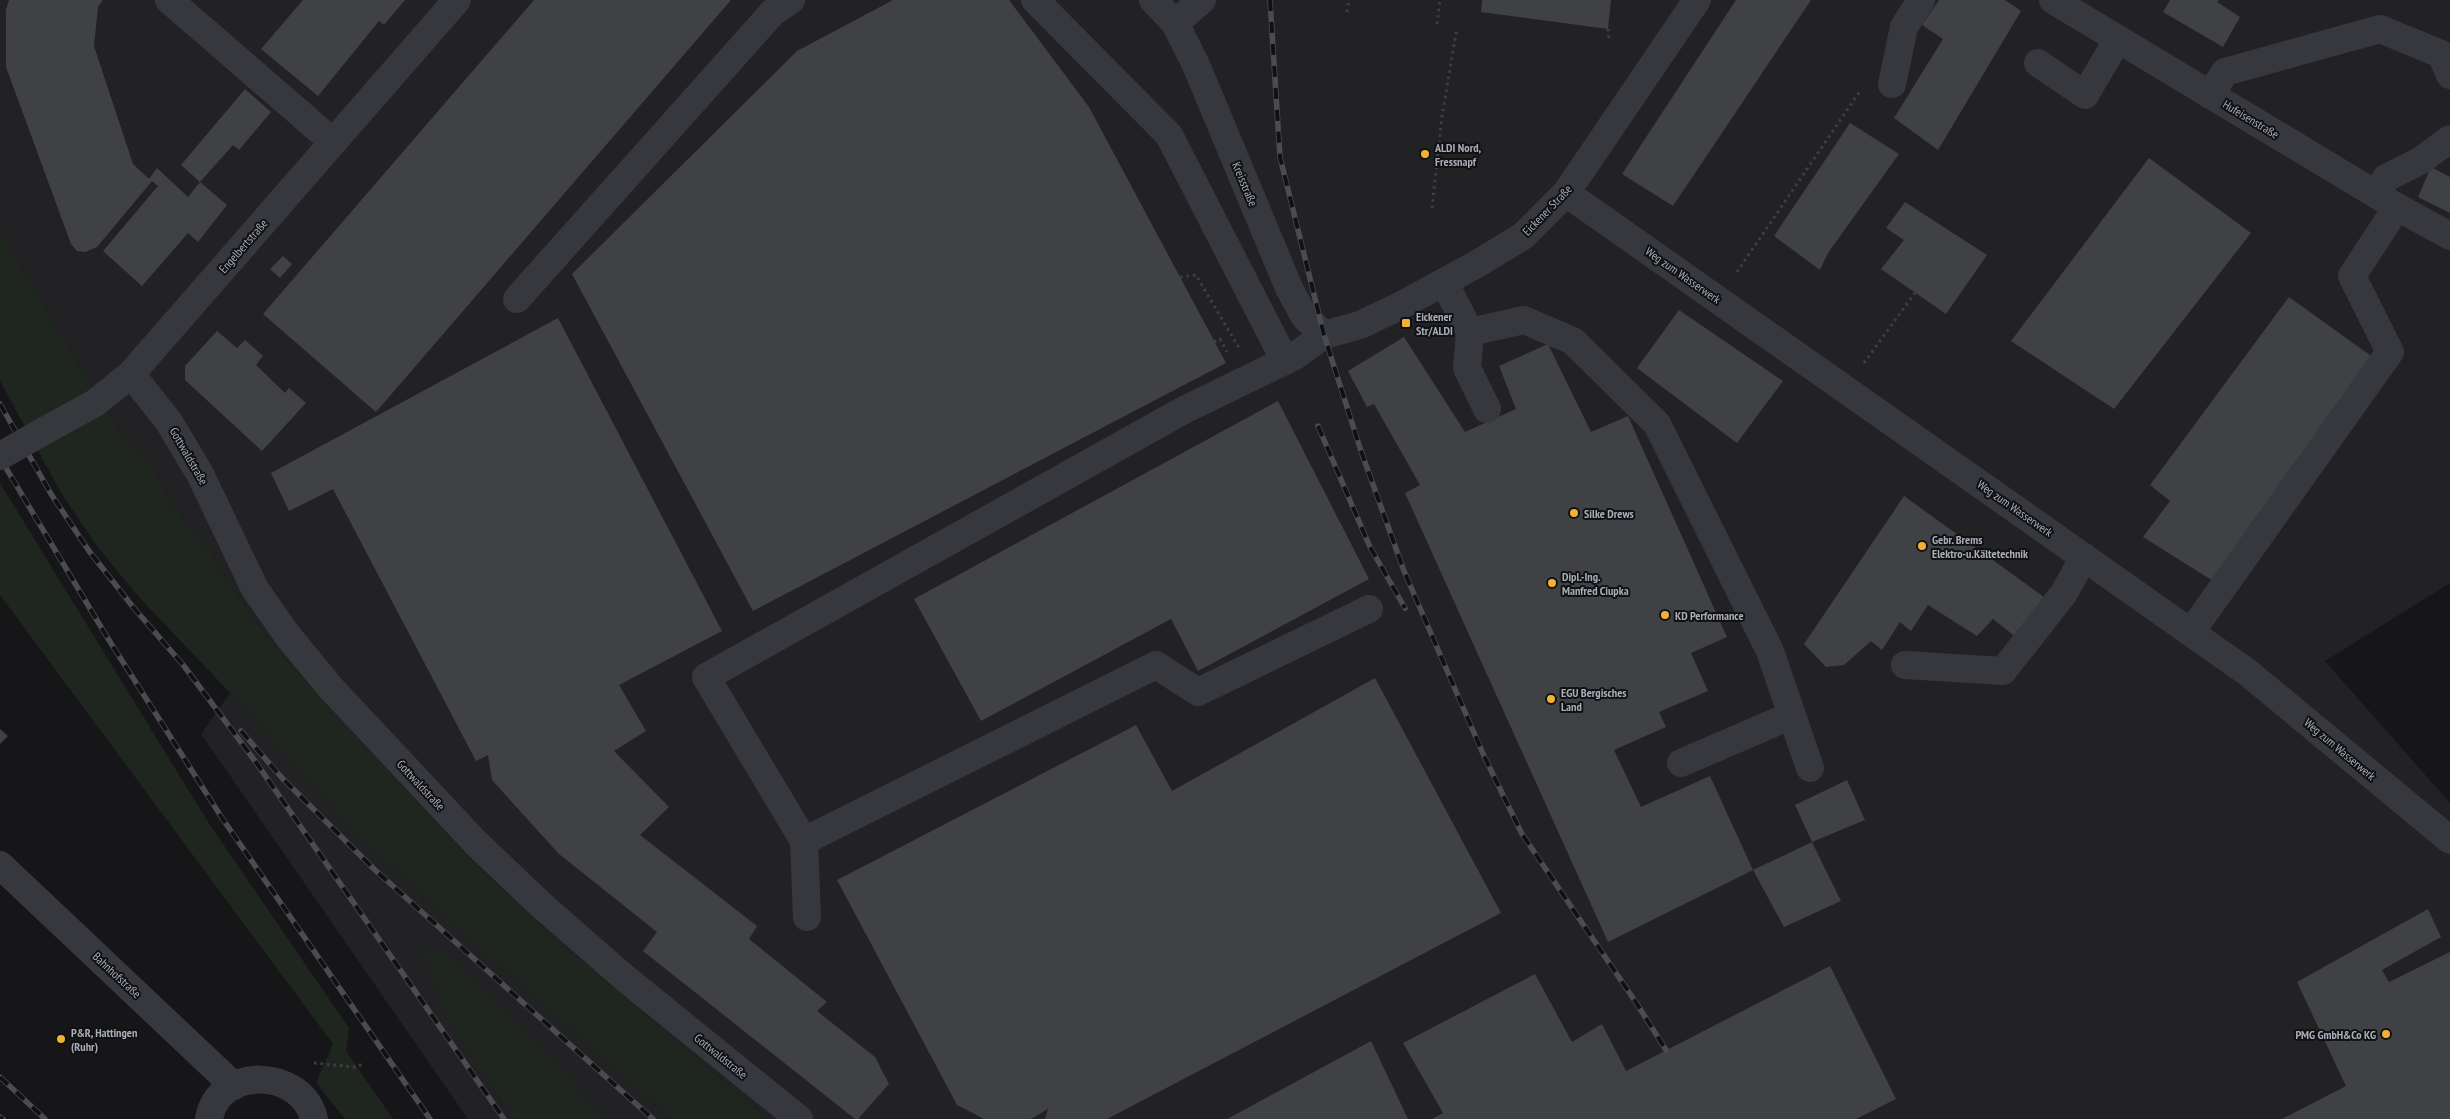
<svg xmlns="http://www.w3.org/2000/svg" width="2450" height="1119" font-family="'PT Sans Narrow',sans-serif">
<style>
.built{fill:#222225}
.green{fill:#1e261f}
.building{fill:#404145}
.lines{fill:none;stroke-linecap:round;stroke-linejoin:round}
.path{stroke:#3d3f44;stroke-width:3;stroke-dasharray:2.5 4;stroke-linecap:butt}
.minor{stroke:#37383d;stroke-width:28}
.rail-casing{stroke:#4a4c52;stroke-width:5.5}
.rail{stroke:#111113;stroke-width:4;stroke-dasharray:11;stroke-linecap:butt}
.minor-bridge{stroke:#37383d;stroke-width:28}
.poi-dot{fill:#f2b134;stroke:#111113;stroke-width:2}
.labels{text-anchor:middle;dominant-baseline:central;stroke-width:4;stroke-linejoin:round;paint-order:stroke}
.street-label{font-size:12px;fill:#a8adb8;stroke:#111113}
.poi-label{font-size:12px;font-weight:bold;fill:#a8adb8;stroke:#111113;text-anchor:start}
</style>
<rect width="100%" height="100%" fill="#161618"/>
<g class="built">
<path d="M 0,0 L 2450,0 L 2450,583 L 2325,661 L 2450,803 L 2450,1119 L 768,1119 L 530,918 L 468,856 L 284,658 L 238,598 L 215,558 L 172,504 L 155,472 L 134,446 L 121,435 L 0,231 Z"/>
<path d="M 230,693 L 355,833 L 447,920 L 670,1119 L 468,1119 L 201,734 Z"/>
</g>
<g class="green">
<path d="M 0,231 L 121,435 L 134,446 L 155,472 L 172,504 L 215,558 L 238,598 L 284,658 L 468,856 L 530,917 L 768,1119 L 670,1119 L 447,920 L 355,833 L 230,693 L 138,596 L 96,545 L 60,491 L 0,381 Z"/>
<path d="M 0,483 L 208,822 L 349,1028 L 346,1051 L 393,1119 L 345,1119 L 316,1083 L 333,1044 L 0,595 Z"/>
<path d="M 414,943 L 446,952 L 608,1119 L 515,1119 L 448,1022 L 427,964 Z"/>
</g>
<g class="building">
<path d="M 9,0 L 103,0 L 98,7 L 94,46 L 133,164 L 149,179 L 157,168 L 188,197 L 200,182 L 227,205 L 198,242 L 188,233 L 142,286 L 103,251 L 158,186 L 152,181 L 97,247 L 85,252 L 77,251 L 71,244 L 6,67 L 6,10 Z"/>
<path d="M 303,0 L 405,0 L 384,25 L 379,21 L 318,96 L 261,49 Z"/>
<path d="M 534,0 L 731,0 L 376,412 L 263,314 Z"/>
<path d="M 893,0 L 1009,0 L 1089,107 L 1226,363 L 753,611 L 572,274 L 797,51 Z"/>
<path d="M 1482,0 L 1611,0 L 1608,29 L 1481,12 Z"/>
<path d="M 1736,0 L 1811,0 L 1673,206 L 1622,174 Z"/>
<path d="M 1939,0 L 2005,0 L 2021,11 L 1938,150 L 1894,118 L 1943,39 L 1922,25 Z"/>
<path d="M 2170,0 L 2219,0 L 2217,2 L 2240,17 L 2223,47 L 2163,12 Z"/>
<path d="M 245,89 L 271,112 L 239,150 L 233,145 L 200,182 L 181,165 Z"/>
<path d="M 1850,123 L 1899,154 L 1828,253 L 1820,270 L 1774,236 Z"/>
<path d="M 2149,158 L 2251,233 L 2114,409 L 2011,341 Z"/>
<path d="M 2431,167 L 2450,177 L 2450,213 L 2418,197 Z"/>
<path d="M 1905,202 L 1987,255 L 1946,314 L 1881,269 L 1904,240 L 1886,228 Z"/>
<path d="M 283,256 L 292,264 L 280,278 L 270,269 Z"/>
<path d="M 2289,297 L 2374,358 L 2213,581 L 2143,537 L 2170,501 L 2150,485 Z"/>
<path d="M 1679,310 L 1783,381 L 1737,443 L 1637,368 Z"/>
<path d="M 558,318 L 722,631 L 619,685 L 646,731 L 614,751 L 669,807 L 640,835 L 757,926 L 749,939 L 827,1002 L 817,1011 L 875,1057 L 889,1084 L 858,1119 L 855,1119 L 643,951 L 657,932 L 559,854 L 492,780 L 488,755 L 476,761 L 333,489 L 289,511 L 271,473 Z"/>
<path d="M 217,331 L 237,348 L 245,340 L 263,356 L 256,365 L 285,393 L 289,388 L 306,403 L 262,451 L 185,380 L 185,366 Z"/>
<path d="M 1404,337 L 1465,432 L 1516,409 L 1499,366 L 1548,344 L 1591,432 L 1628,416 L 1727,637 L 1691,653 L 1708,691 L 1659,712 L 1666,727 L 1614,750 L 1641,807 L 1710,776 L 1753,870 L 1608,942 L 1405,493 L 1420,485 L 1374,404 L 1367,407 L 1348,371 Z"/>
<path d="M 1278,401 L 1369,579 L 1198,671 L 1171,619 L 981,721 L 914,599 Z"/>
<path d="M 1904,496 L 2044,597 L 2017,638 L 1993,619 L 1977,636 L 1928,605 L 1911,631 L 1900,622 L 1882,650 L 1871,641 L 1844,665 L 1826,667 L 1804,644 Z"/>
<path d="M 1375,678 L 1501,913 L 1107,1119 L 1045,1119 L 1048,1109 L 1031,1119 L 984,1119 L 957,1105 L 837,880 L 1136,725 L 1172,791 Z"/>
<path d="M 0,729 L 8,736 L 0,744 Z"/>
<path d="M 1847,780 L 1865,820 L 1812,842 L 1795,805 Z"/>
<path d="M 1812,842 L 1841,901 L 1784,927 L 1753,870 Z"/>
<path d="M 2428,909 L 2441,937 L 2382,970 L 2389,982 L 2450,952 L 2450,1119 L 2282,1119 L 2346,1086 L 2297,982 Z"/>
<path d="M 1830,966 L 1896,1099 L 1856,1119 L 1432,1119 L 1443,1113 L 1403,1043 L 1535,974 L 1572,1042 L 1602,1024 L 1626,1071 Z"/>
<path d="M 1371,1041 L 1408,1119 L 1227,1119 Z"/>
</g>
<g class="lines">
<g class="path">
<path d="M 1347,12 L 1349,0"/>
<path d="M 1437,24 L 1440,0"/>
<path d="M 1608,29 L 1609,41"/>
<path d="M 1432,208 L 1442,116 L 1457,28"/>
<path d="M 1737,272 L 1860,91"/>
<path d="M 1180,277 L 1196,275 L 1239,348"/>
<path d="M 1214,342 L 1220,339 L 1227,352"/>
<path d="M 1864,363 L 1915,293"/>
<path d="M 314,1063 L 355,1067 L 363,1064"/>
</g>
<g class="minor">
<path d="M 169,0 L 333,142"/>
<path d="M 1035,0 L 1169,135 L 1285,361"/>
<path d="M 1153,0 L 1175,23 L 1196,65 L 1289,288 L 1304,316 L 1324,335"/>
<path d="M 2053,0 L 2397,207 L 2450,236"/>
<path d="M 1175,23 L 1202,0"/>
<path d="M 2038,63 L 2085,95 L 2118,39"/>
<path d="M 1892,84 L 1904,27 L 1921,0"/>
<path d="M 2210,95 L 2225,72 L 2380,29 L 2441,54 L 2450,75"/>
<path d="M 1566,193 L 2247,672 L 2450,840"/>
<path d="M 2377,195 L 2386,178 L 2420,161 L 2450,139"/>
<path d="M 1444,282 L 1470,332 L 1524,320 L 1573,341 L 1657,424 L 1770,651 L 1810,768"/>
<path d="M 517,299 L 773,12 L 791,0"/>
<path d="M 1470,332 L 1467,368 L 1487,409"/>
<path d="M 131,374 L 169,422 L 200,474 L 255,589 L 288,636 L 329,686 L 475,842 L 539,903 L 626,979 L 799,1119"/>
<path d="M 44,431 L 95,403 L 131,374 L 457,0"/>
<path d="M 2191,632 L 2390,352 L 2352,276 L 2397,207"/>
<path d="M 1905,665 L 2003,671 L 2064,593 L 2084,557"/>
<path d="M 1681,763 L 1792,715"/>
<path d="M 804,841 L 706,677 L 1184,410 L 1295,356 L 1324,335 L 1360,325 L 1400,306 L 1477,264 L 1523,236 L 1566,193 L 1697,0"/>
<path d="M 0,865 L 234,1086"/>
<path d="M 807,917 L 804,841 L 1156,665 L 1198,692 L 1369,609"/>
<path d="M 209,1119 C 218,1065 302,1068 314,1119"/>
</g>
<defs>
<g id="rail">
<path d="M 1270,0 L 1280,157 L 1324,335 L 1361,451 L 1404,571 L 1484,756 L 1522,834 L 1637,1004 L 1666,1050"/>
<path d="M 0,404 L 51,494 L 89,551 L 133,607 L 184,666 L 255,761 L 504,1119"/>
<path d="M 1318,426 L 1370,547 L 1405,608"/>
<path d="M 0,458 L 107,637 L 222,818 L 430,1119"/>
<path d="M 241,731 L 283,779 L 375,870 L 653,1119"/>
<path d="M 0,1077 L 45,1119"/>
<path d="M 0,1117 L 3,1119"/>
</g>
</defs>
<use href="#rail" class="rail-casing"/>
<use href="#rail" class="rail"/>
<path class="minor-bridge" d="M 0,456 L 44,431"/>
</g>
<g class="poi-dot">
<circle cx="1425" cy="154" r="5"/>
<rect x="1401" y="318" width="10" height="10" rx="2.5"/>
<circle cx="1574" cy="513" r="5"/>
<circle cx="1922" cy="546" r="5"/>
<circle cx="1552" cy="583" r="5"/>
<circle cx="1665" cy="615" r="5"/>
<circle cx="1551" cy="699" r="5"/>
<circle cx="2386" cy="1034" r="5"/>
<circle cx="61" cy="1039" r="5"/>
</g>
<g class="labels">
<g class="street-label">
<text transform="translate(2251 119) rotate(31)">Hufeisenstraße</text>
<text transform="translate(1245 184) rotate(67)">Kreisstraße</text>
<text transform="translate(1547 210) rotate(-46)">Eickener Straße</text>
<text transform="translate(243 246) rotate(-49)">Engelbertstraße</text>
<text transform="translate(1683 275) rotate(35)">Weg zum Wasserwerk</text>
<text transform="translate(189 456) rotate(60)">Gottwaldstraße</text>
<text transform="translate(2015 508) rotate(35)">Weg zum Wasserwerk</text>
<text transform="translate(2340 749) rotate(40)">Weg zum Wasserwerk</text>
<text transform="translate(421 785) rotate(47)">Gottwaldstraße</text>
<text transform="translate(117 975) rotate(43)">Bahnhofstraße</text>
<text transform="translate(721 1056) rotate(39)">Gottwaldstraße</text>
</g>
<g class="poi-label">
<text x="1435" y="147">ALDI Nord,<tspan x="1435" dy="14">Fressnapf</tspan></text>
<text x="1416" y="316">Eickener<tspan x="1416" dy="14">Str/ALDI</tspan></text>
<text x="1584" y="513">Silke Drews</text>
<text x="1932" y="539">Gebr. Brems<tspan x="1932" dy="14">Elektro-u.Kältetechnik</tspan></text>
<text x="1562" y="576">Dipl.-Ing.<tspan x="1562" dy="14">Manfred Ciupka</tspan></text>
<text x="1675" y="615">KD Performance</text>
<text x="1561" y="692">EGU Bergisches<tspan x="1561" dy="14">Land</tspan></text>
<text x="71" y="1032">P&amp;R, Hattingen<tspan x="71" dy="14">(Ruhr)</tspan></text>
<text x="2376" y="1034" text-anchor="end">PMG GmbH&amp;Co KG</text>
</g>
</g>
</svg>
